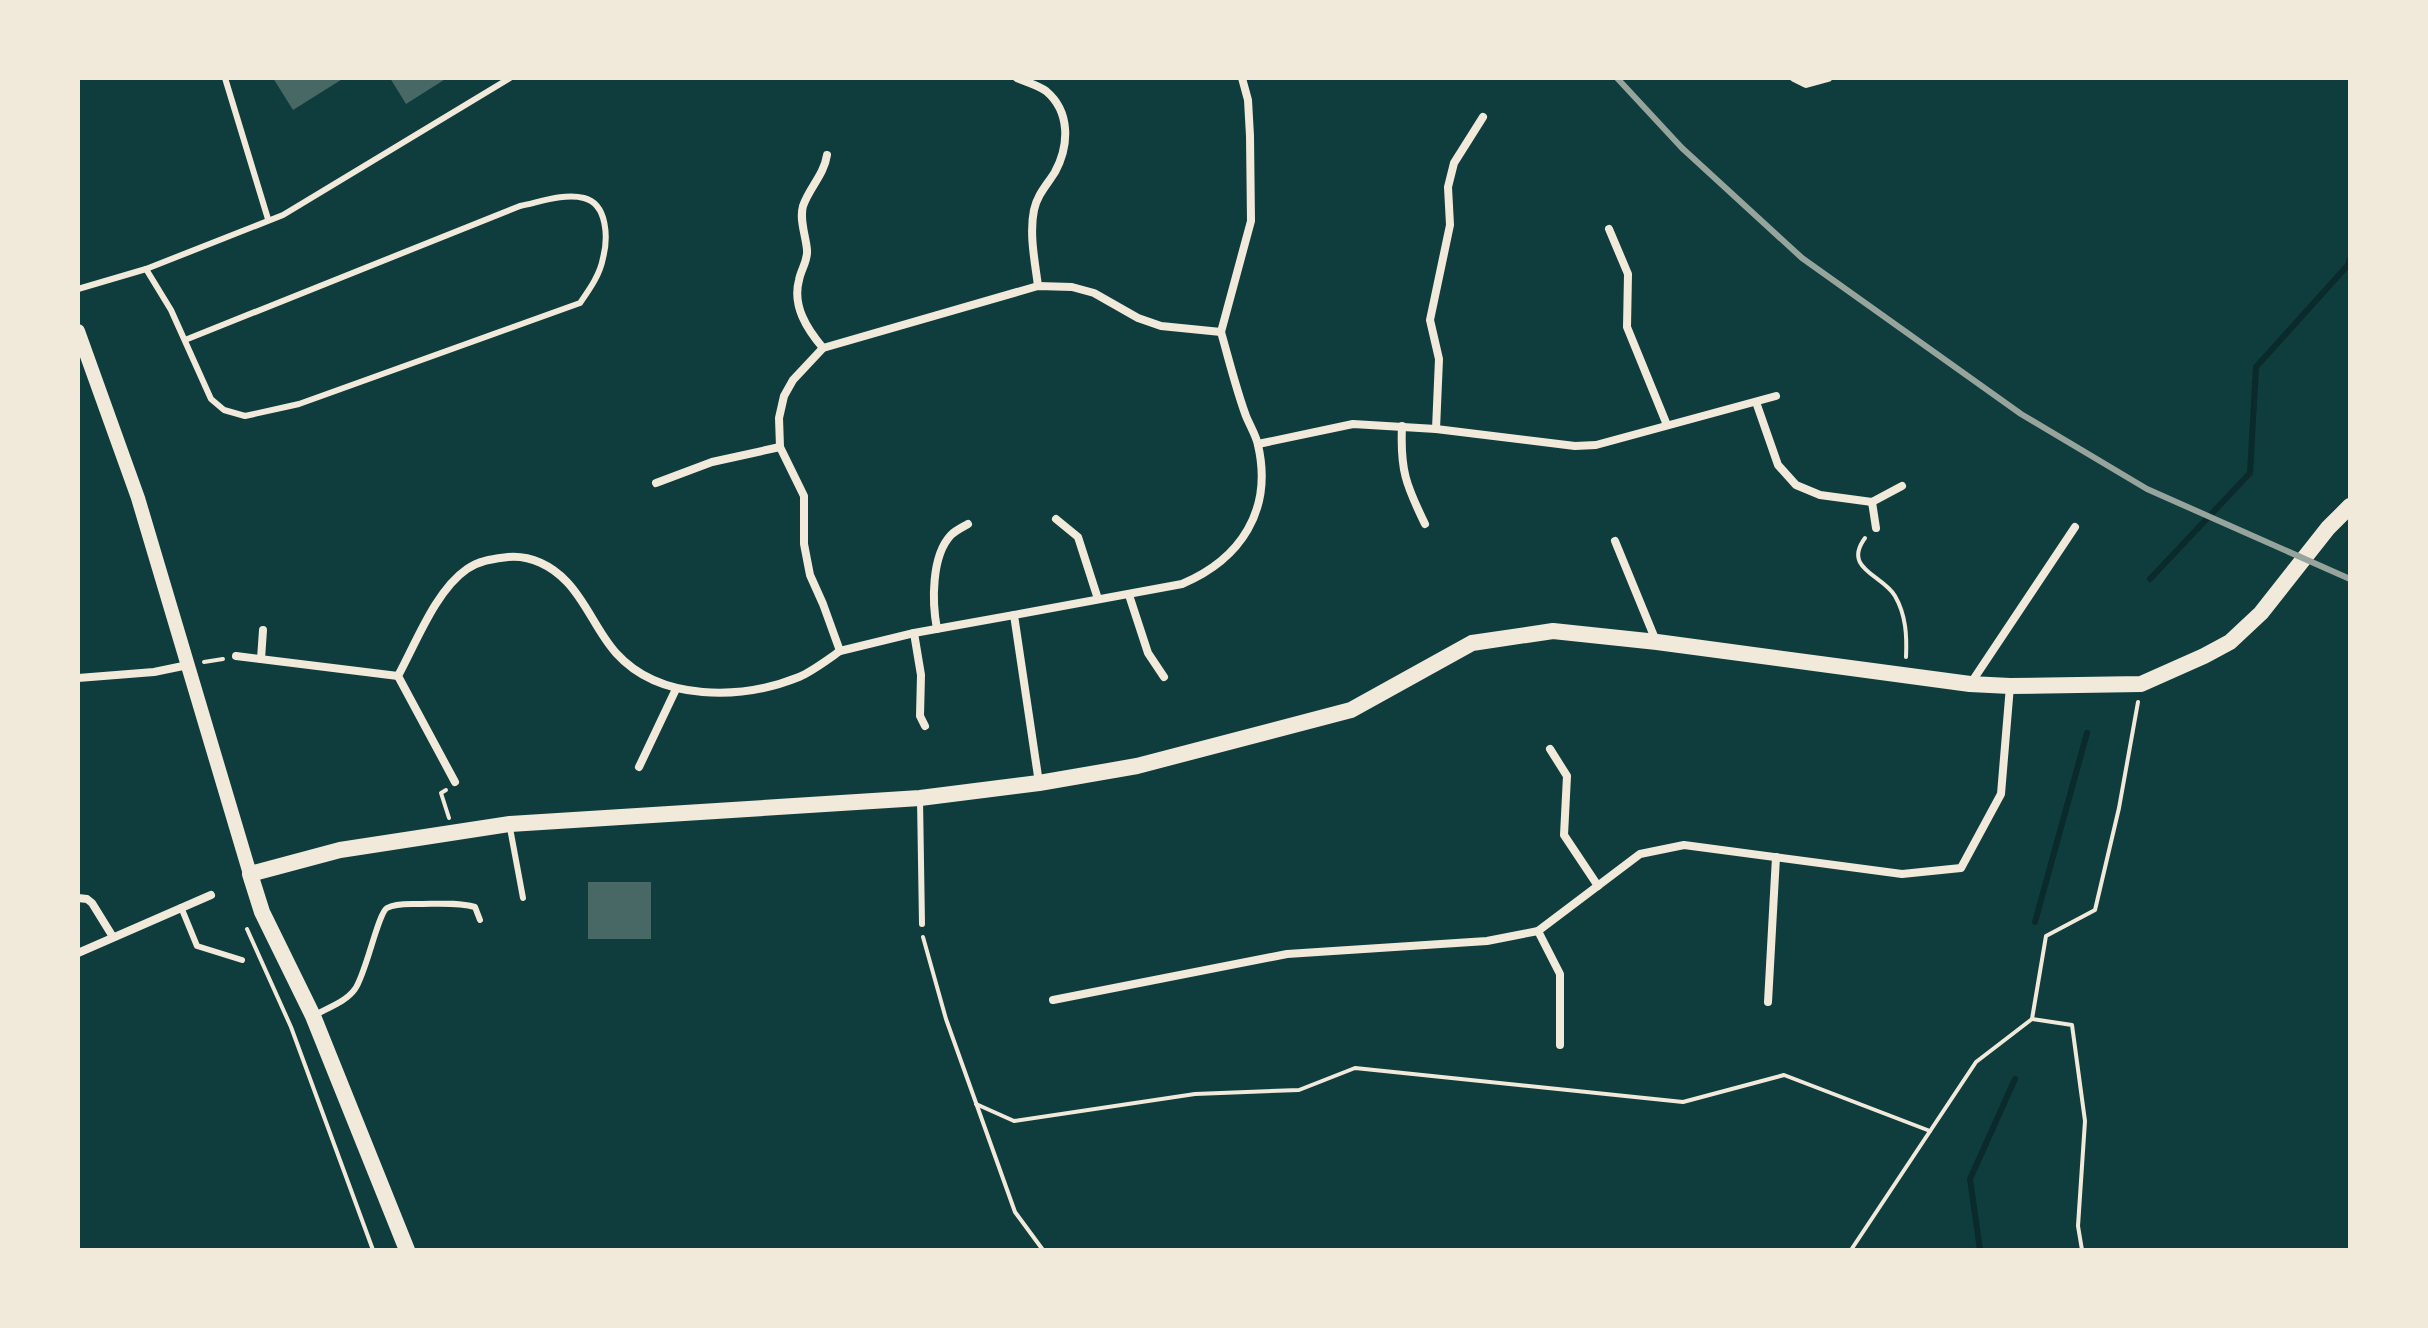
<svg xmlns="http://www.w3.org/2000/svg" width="2428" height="1328" font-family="Raleway,sans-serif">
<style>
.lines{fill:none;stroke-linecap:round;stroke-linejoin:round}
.stream{stroke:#0a2a2b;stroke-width:6}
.building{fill:#486865}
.path{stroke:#f1e9da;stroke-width:4}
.service{stroke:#f1e9da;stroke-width:6}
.minor{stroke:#f1e9da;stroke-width:8}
.tertiary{stroke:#f1e9da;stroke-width:14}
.secondary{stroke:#f1e9da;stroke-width:16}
.rail{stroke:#97a49c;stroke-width:6}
</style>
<rect width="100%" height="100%" fill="#0f3d3e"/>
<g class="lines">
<g class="stream">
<path d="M 2150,579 L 2250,473 L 2256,367 L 2348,265 L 2350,259"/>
<path d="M 2035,922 L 2087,733"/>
<path d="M 1980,1250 L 1970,1179 L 2015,1079"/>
</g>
</g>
<g class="building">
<path d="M 273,78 L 344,78 L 293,110 Z"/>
<path d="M 390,78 L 447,78 L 406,104 Z"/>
<rect x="588" y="882" width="63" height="57"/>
</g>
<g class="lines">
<g class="path">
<path d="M 1865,538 C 1842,569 1883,575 1895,596 C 1906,615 1907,636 1906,657"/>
<path d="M 204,662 L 223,659"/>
<path d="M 446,790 L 441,793 L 449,818"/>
<path d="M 247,929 L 291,1027 L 373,1250"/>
<path d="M 923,937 L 946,1019 L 1015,1212 L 1043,1250"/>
<path d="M 2032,1019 L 2072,1025 L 2085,1121 L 2078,1226 L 2082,1250"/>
<path d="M 976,1104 L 1014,1121 L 1195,1094 L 1299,1090 L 1355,1068 L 1683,1102 L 1784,1075 L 1930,1131"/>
<path d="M 1851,1250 L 1976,1062 L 2032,1019 L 2046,936 L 2095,910 L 2119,808 L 2138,702"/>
</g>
<g class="service">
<path d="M 225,78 L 268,219"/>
<path d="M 146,269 L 171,310 L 211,399 L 224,410 L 245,416 L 299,404 L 580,303 C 589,290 600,275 603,258 C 608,239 608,204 584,198 C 564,193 540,202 520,206 L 185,340"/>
<path d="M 78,289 L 146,269 L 283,215 L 510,78"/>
<path d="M 920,799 L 922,924"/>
<path d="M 510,828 L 523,898"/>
<path d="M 181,907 L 197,946 L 242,960"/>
<path d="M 313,1016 C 327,1008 346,1002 355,989 C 366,974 378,913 387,908 C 396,903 409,904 418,904 C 437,904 457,902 475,907 L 480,920"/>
</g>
<g class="minor">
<path d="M 1017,78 C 1026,82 1038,85 1046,91 C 1071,112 1069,146 1055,172 C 1047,185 1037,195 1034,210 C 1029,234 1035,262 1038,286"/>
<path d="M 1794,78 L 1806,84 L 1828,78"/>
<path d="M 1609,229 L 1628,274 L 1627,327 L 1667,425"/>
<path d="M 1221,332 L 1251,221 L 1250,136 L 1248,100 L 1242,78"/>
<path d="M 823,348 C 807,329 792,306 799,280 C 801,269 808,261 807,250 C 806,236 799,220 803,206 C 809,188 824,175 827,155"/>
<path d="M 1756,402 L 1778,465 L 1796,485 L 1820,495 L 1872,502 L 1902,486"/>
<path d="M 1402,426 C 1400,470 1406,485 1425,524"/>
<path d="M 1436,429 L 1439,359 L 1430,320 L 1450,225 L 1448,187 L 1454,163 L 1483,117"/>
<path d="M 1258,444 L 1353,424 L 1436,429 L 1575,446 L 1596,445 L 1776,396"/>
<path d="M 656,483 L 712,462 L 780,447"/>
<path d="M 1872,502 L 1876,528"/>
<path d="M 1056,519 L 1078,537 L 1098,599"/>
<path d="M 1615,541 L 1656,641"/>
<path d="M 1129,595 L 1148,653 L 1164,677"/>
<path d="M 1014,615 L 914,633 L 840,651 L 823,604 L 810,575 L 804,544 L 804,496 L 780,447 L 779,418 L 784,396 L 793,380 L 823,348 L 1038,286 L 1072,287 L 1094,293 L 1138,318 L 1161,326 L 1221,332"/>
<path d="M 937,629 C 932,603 931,556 951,535 C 956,530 963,527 968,524"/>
<path d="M 914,633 L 921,675 L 920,716 L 925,726"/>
<path d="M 236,656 L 398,676"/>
<path d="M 261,659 L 263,630"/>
<path d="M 78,678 L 154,672 L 188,665"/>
<path d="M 1971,683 L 2075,527"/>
<path d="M 1550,749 L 1567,776 L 1564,835 L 1598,886"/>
<path d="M 639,767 L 676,689"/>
<path d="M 455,782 L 398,676 C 416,643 436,590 467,569 C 480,560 493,559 508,557 C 531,555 552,566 567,582 C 587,603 597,632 616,653 C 660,702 742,700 799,677 C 813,671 827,660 840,651"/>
<path d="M 1039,783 L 1014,615 L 1182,584 C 1241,559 1273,510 1258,445 C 1256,435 1250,426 1246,416 C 1236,389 1229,360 1221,332"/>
<path d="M 78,898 L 87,899 L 92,903 L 113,937"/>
<path d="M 1538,931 L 1560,974 L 1560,1045"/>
<path d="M 78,953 L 211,895"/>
<path d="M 1053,1000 L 1287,954 L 1487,941 L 1538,931 L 1640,854 L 1684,845 L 1902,874 L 1961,868 L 2001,794 L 2010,686"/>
<path d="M 1768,1002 L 1776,857"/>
</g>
<path class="tertiary" d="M 78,331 L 138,498 L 250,874"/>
<path class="secondary" d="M 407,1250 L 313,1016 L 262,912 L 250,874 L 340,850 L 510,824 L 920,798 L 1039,783 L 1137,766 L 1351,710 L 1472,643 L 1553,631 L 1657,642 L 1970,684 L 2010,686 L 2141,684 L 2204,656 L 2230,642 L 2261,613 L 2328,528 L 2350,506"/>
<path class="rail" d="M 1617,78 L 1682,148 L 1802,258 L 2021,414 L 2147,489 L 2350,579"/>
</g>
<rect width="2428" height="1328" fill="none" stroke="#f1e9da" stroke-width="160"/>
</svg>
